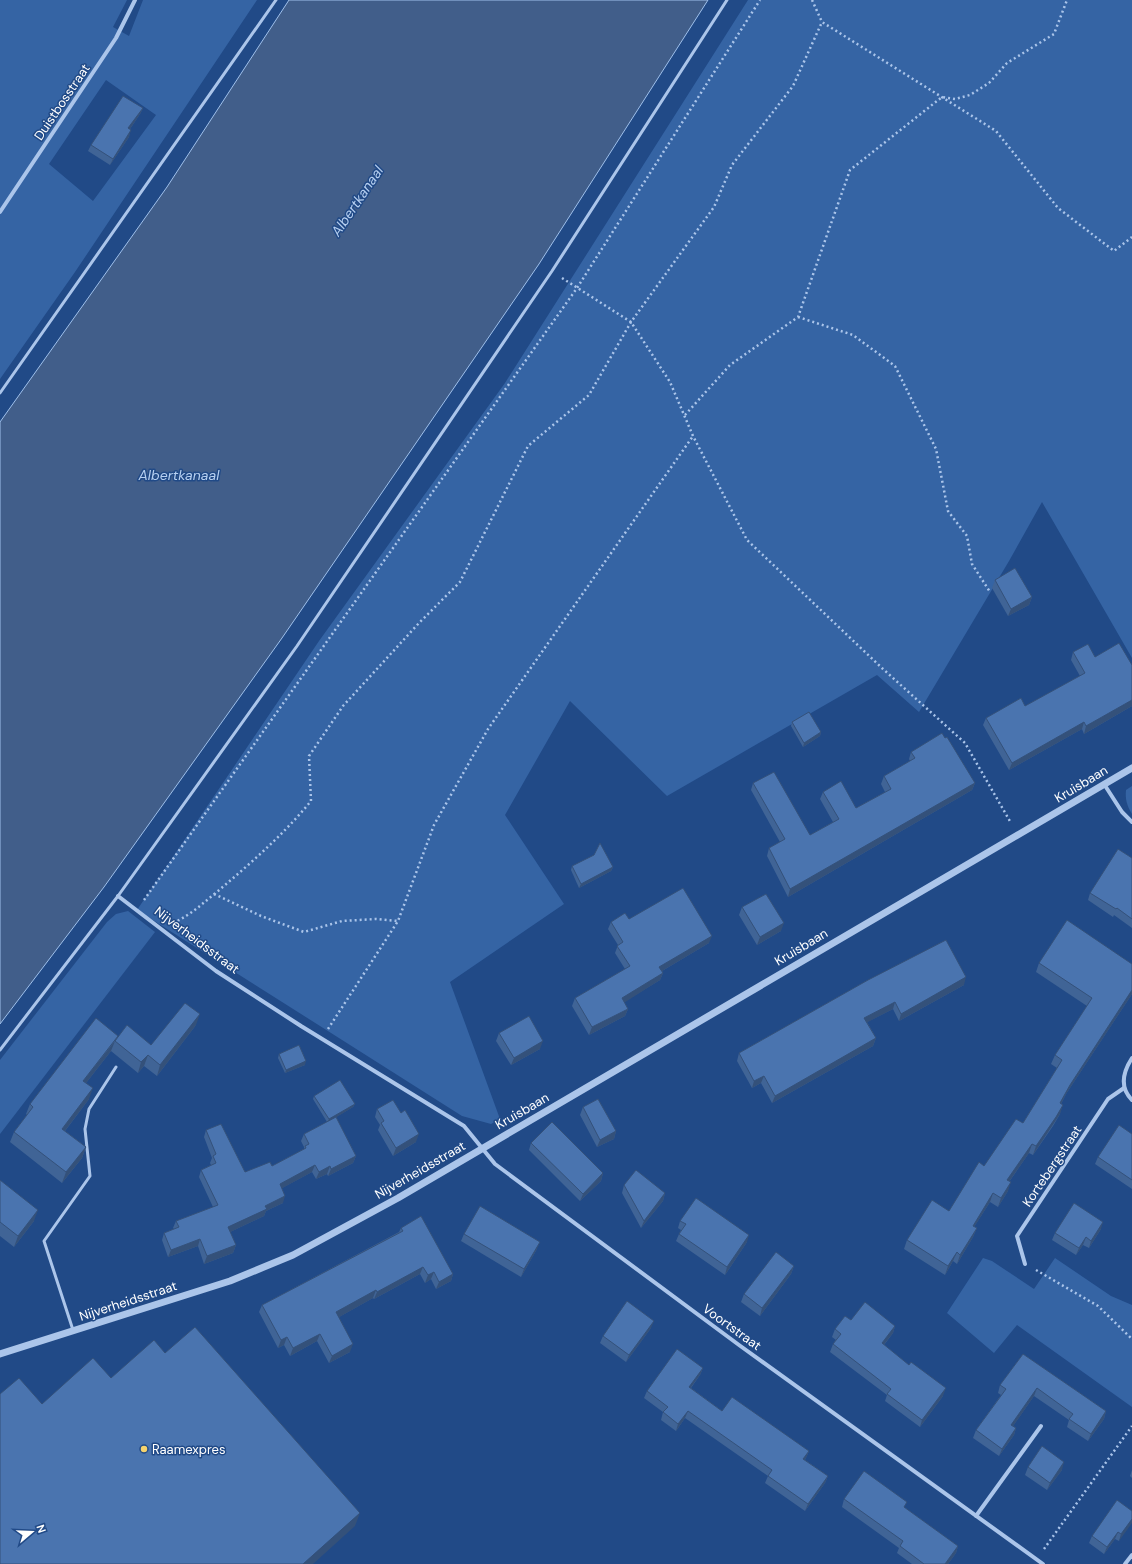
<svg xmlns="http://www.w3.org/2000/svg" width="1132" height="1564" font-family="'DM Sans',sans-serif">
<style>
.green{fill:#3564a4;fill-rule:evenodd}
.water{fill:#415e8a;stroke:#9fc0eb}
.lines{fill:none;stroke-linecap:round;stroke-linejoin:round}
.path{stroke:#abc5ea;stroke-width:2.5;stroke-dasharray:2 3;stroke-linecap:butt}
.service{stroke:#abc5ea;stroke-width:3}
.minor{stroke:#abc5ea;stroke-width:4}
.tertiary{stroke:#abc5ea;stroke-width:7}
.wall{fill:#406496}
.shaded-wall{fill:#34517a}
.building{fill:#4a74af;stroke:#34517a}
.poi-dot{fill:#f6d36d;stroke:#214a87;stroke-width:1.5}
.labels{text-anchor:middle;dominant-baseline:central;stroke-width:3;stroke-linejoin:round;paint-order:stroke}
.street-label{font-size:13px;fill:#fff;stroke:#214a87}
.poi-label{font-size:13px;fill:#fff;stroke:#214a87;text-anchor:start}
.water-label{font-size:14px;font-style:italic;fill:#b7d0f1;stroke:#214a87}
</style>
<rect width="100%" height="100%" fill="#214a87"/>
<g class="green">
<path d="M 0,0 L 127,0 L 113,27 L 129,36 L 143,0 L 257,0 L 75,272 L 0,379 ZM 106,80 L 156,115 L 93,201 L 49,164 Z"/>
<path d="M 748,0 L 1132,0 L 1132,658 L 1042,502 L 1009,561 L 919,712 L 877,675 L 667,796 L 570,701 L 505,815 L 564,904 L 450,982 L 500,1119 L 491,1124 L 462,1116 L 137,910 L 319,641 L 505,383 Z"/>
<path d="M 1132,786 L 1132,814 C 1127,806 1125,799 1126,790 Z"/>
<path d="M 128,911 L 155,932 L 0,1134 L 0,1060 L 107,922 L 116,914 Z"/>
<path d="M 983,1258 L 992,1261 L 1034,1289 L 1055,1258 L 1111,1296 L 1132,1305 L 1132,1407 L 1017,1325 L 994,1353 L 947,1313 Z"/>
</g>
<path class="water" d="M 289,0 L 708,0 L 539,264 L 282,638 L 104,887 L 0,1024 L 0,422 L 167,187 Z"/>
<g class="lines">
<g class="path">
<path d="M 812,0 L 822,22 L 996,131 L 1058,208 L 1114,251 L 1132,237"/>
<path d="M 562,278 L 631,322 L 670,382 L 693,436 L 747,540 L 883,669 L 965,743 L 1011,823"/>
<path d="M 798,317 L 853,335 L 895,366 L 936,449 L 948,511 L 967,536 L 972,564 L 990,592"/>
<path d="M 685,415 L 730,365 L 798,317 L 850,170 L 942,97 L 955,99 L 970,95 L 989,83 L 1007,63 L 1054,34 L 1067,0"/>
<path d="M 214,894 L 261,916 L 304,932 L 342,921 L 376,919 L 398,921"/>
<path d="M 144,900 L 577,288 L 760,0"/>
<path d="M 173,923 C 191,915 203,903 218,891 C 251,863 284,834 311,801 L 309,756 L 343,706 L 419,623 L 460,582 L 528,446 L 589,395 L 631,322 L 714,207 L 732,165 L 793,86 L 822,22"/>
<path d="M 328,1029 L 398,921 L 434,825 L 488,729 L 693,436"/>
<path d="M 1036,1270 L 1098,1306 L 1132,1339"/>
<path d="M 1044,1549 L 1132,1426"/>
</g>
<g class="service">
<path d="M 0,393 L 276,0"/>
<path d="M 0,1050 L 118,896 L 297,646 L 552,271 L 727,0"/>
<path d="M 73,1330 L 44,1241 L 90,1176 L 85,1129 L 89,1109 L 116,1067"/>
</g>
<g class="minor">
<path d="M 0,212 L 116,38 L 135,0"/>
<path d="M 1104,784 L 1122,812 L 1132,822"/>
<path d="M 118,896 L 216,971 L 301,1026 L 464,1126 L 495,1164 L 739,1345 L 1043,1564"/>
<path d="M 1132,1058 C 1123,1072 1119,1087 1132,1100"/>
<path d="M 1025,1264 L 1017,1236 L 1108,1099 L 1124,1088"/>
<path d="M 976,1516 L 1041,1426"/>
<path d="M 1125,1564 L 1132,1555"/>
</g>
<path class="tertiary" d="M 0,1354 L 230,1281 L 293,1255 L 398,1198 L 1132,768"/>
</g>
<g class="wall">
<path d="M 143,108 L 140,114 L 130,129 L 129,137 L 110,165 L 88,151 L 91,145 Z"/>
<path d="M 995,580 L 1032,597 L 1029,605 L 1008,616 L 992,588 Z"/>
<path d="M 1073,652 L 1132,665 L 1132,706 L 1084,734 L 1082,729 L 1009,770 L 983,725 L 986,718 L 1025,706 L 1080,676 L 1071,660 Z"/>
<path d="M 792,722 L 821,732 L 820,736 L 803,747 L 791,726 Z"/>
<path d="M 911,752 L 975,783 L 972,790 L 788,897 L 767,856 L 769,848 L 780,842 L 751,790 L 753,783 L 810,835 L 833,822 L 820,799 L 823,792 L 856,808 L 885,792 L 881,784 L 884,776 L 910,761 L 909,759 Z"/>
<path d="M 1132,858 L 1132,928 L 1114,915 L 1113,917 L 1088,900 L 1090,893 Z"/>
<path d="M 572,866 L 613,867 L 611,871 L 579,888 L 571,870 Z"/>
<path d="M 742,907 L 781,931 L 757,945 L 739,915 Z"/>
<path d="M 629,919 L 709,943 L 662,971 L 663,973 L 660,980 L 624,1002 L 628,1009 L 625,1016 L 589,1035 L 572,1006 L 575,998 L 625,969 L 615,953 L 618,945 L 608,929 L 611,922 Z"/>
<path d="M 1039,963 L 1132,964 L 1132,994 L 1066,1094 L 1061,1104 L 1060,1114 L 1053,1126 L 1033,1155 L 1029,1153 L 1009,1182 L 1008,1191 L 998,1207 L 990,1202 L 974,1227 L 977,1228 L 973,1237 L 957,1264 L 953,1261 L 945,1275 L 904,1249 L 907,1240 L 949,1211 L 984,1166 L 1023,1123 L 1057,1068 L 1051,1064 L 1055,1055 L 1087,1006 L 1036,972 Z"/>
<path d="M 868,980 L 964,985 L 899,1021 L 893,1009 L 867,1022 L 876,1038 L 873,1046 L 772,1103 L 761,1083 L 752,1088 L 737,1061 L 739,1053 Z"/>
<path d="M 196,1025 L 157,1076 L 144,1066 L 138,1073 L 111,1051 L 86,1083 L 89,1099 L 65,1131 L 86,1147 L 82,1158 L 62,1183 L 10,1142 L 14,1132 L 27,1115 L 26,1114 L 30,1104 L 118,1036 L 151,1045 Z"/>
<path d="M 499,1033 L 540,1049 L 511,1065 L 496,1041 Z"/>
<path d="M 279,1054 L 305,1065 L 285,1073 L 278,1058 Z"/>
<path d="M 314,1096 L 355,1104 L 353,1107 L 336,1117 L 356,1156 L 353,1163 L 328,1176 L 327,1174 L 316,1179 L 312,1172 L 282,1188 L 283,1203 L 266,1211 L 264,1216 L 230,1232 L 236,1245 L 233,1253 L 204,1264 L 198,1246 L 168,1257 L 162,1240 L 164,1233 L 174,1229 L 173,1228 L 176,1221 L 213,1207 L 199,1177 L 201,1170 L 211,1165 L 210,1163 L 212,1158 L 204,1137 L 206,1130 L 245,1172 L 272,1166 L 304,1149 L 304,1147 L 301,1141 L 304,1134 L 327,1122 L 313,1099 Z"/>
<path d="M 583,1107 L 616,1131 L 614,1139 L 597,1147 L 580,1115 Z"/>
<path d="M 377,1109 L 401,1113 L 416,1142 L 393,1156 L 378,1130 L 380,1125 L 375,1117 Z"/>
<path d="M 1132,1134 L 1132,1189 L 1095,1164 L 1098,1157 Z"/>
<path d="M 531,1143 L 603,1173 L 601,1181 L 580,1201 L 529,1150 Z"/>
<path d="M 0,1180 L 34,1221 L 14,1247 L 0,1236 Z"/>
<path d="M 624,1185 L 665,1193 L 663,1201 L 641,1228 L 622,1193 Z"/>
<path d="M 680,1221 L 747,1242 L 725,1275 L 676,1241 L 679,1234 L 681,1230 L 678,1228 Z"/>
<path d="M 401,1228 L 453,1274 L 451,1281 L 436,1289 L 431,1279 L 425,1283 L 420,1274 L 374,1299 L 373,1298 L 339,1317 L 350,1352 L 329,1363 L 317,1341 L 290,1356 L 284,1345 L 278,1348 L 259,1312 L 262,1305 L 399,1232 Z"/>
<path d="M 1101,1229 L 1089,1248 L 1083,1245 L 1076,1255 L 1052,1240 L 1055,1233 Z"/>
<path d="M 464,1234 L 537,1249 L 521,1277 L 461,1241 Z"/>
<path d="M 794,1266 L 791,1274 L 760,1316 L 741,1302 L 744,1294 Z"/>
<path d="M 851,1320 L 895,1326 L 893,1333 L 884,1345 L 943,1396 L 920,1427 L 885,1401 L 887,1395 L 830,1352 L 833,1344 L 836,1340 L 832,1337 L 835,1329 Z"/>
<path d="M 651,1328 L 626,1362 L 600,1343 L 603,1336 Z"/>
<path d="M 1023,1354 L 1106,1411 L 1104,1419 L 1088,1441 L 1067,1427 L 1069,1420 L 1034,1396 L 1013,1426 L 1016,1428 L 1014,1435 L 999,1456 L 973,1438 L 976,1430 L 1001,1395 L 998,1393 L 1000,1385 Z"/>
<path d="M 703,1368 L 700,1375 L 691,1388 L 722,1411 L 809,1451 L 805,1460 L 828,1476 L 825,1483 L 805,1511 L 765,1483 L 768,1476 L 685,1418 L 676,1431 L 661,1420 L 663,1412 L 644,1398 L 647,1391 Z"/>
<path d="M 1028,1467 L 1062,1470 L 1047,1490 L 1025,1475 Z"/>
<path d="M 1132,1470 L 1132,1478 L 1130,1476 Z"/>
<path d="M 844,1499 L 905,1508 L 958,1546 L 956,1553 L 948,1564 L 912,1564 L 897,1553 L 899,1548 L 842,1507 Z"/>
<path d="M 1132,1511 L 1119,1541 L 1115,1539 L 1104,1554 L 1089,1543 L 1092,1536 Z"/>
</g>
<g class="shaded-wall">
<path d="M 143,108 L 140,114 L 126,135 L 128,128 Z"/>
<path d="M 131,130 L 129,137 L 110,165 L 113,159 Z"/>
<path d="M 1032,597 L 1029,605 L 1008,616 L 1011,609 Z"/>
<path d="M 1132,700 L 1132,706 L 1084,734 L 1086,726 Z"/>
<path d="M 1084,722 L 1082,729 L 1009,770 L 1012,763 Z"/>
<path d="M 821,732 L 820,736 L 803,747 L 804,743 Z"/>
<path d="M 975,783 L 972,790 L 788,897 L 790,889 Z"/>
<path d="M 613,867 L 611,871 L 579,888 L 581,884 Z"/>
<path d="M 784,923 L 781,931 L 757,945 L 760,937 Z"/>
<path d="M 712,936 L 709,943 L 657,974 L 659,967 Z"/>
<path d="M 663,973 L 660,980 L 619,1006 L 622,998 Z"/>
<path d="M 966,977 L 964,985 L 899,1021 L 901,1014 Z"/>
<path d="M 1132,990 L 1132,994 L 1066,1094 L 1057,1112 L 1060,1103 L 1070,1085 Z"/>
<path d="M 895,1002 L 893,1009 L 862,1025 L 864,1018 Z"/>
<path d="M 628,1009 L 625,1016 L 589,1035 L 592,1027 Z"/>
<path d="M 200,1014 L 196,1025 L 157,1076 L 160,1065 Z"/>
<path d="M 876,1038 L 873,1046 L 772,1103 L 775,1096 Z"/>
<path d="M 115,1041 L 111,1051 L 79,1092 L 83,1081 Z"/>
<path d="M 543,1041 L 540,1049 L 511,1065 L 514,1058 Z"/>
<path d="M 148,1055 L 144,1066 L 138,1073 L 141,1062 Z"/>
<path d="M 306,1061 L 305,1065 L 285,1073 L 286,1070 Z"/>
<path d="M 764,1076 L 761,1083 L 752,1088 L 754,1081 Z"/>
<path d="M 93,1088 L 89,1099 L 58,1140 L 62,1129 Z"/>
<path d="M 355,1104 L 353,1107 L 327,1123 L 329,1119 Z"/>
<path d="M 1063,1105 L 1060,1114 L 1033,1155 L 1036,1146 Z"/>
<path d="M 616,1131 L 614,1139 L 597,1147 L 600,1140 Z"/>
<path d="M 419,1134 L 416,1142 L 393,1156 L 396,1148 Z"/>
<path d="M 1032,1144 L 1029,1153 L 1004,1189 L 1007,1180 Z"/>
<path d="M 86,1147 L 82,1158 L 62,1183 L 66,1172 Z"/>
<path d="M 356,1156 L 353,1163 L 328,1176 L 331,1169 Z"/>
<path d="M 315,1165 L 312,1172 L 277,1191 L 280,1184 Z"/>
<path d="M 330,1166 L 327,1174 L 316,1179 L 319,1172 Z"/>
<path d="M 603,1173 L 601,1181 L 580,1201 L 583,1194 Z"/>
<path d="M 1011,1182 L 1008,1191 L 998,1207 L 1001,1198 Z"/>
<path d="M 665,1193 L 663,1201 L 641,1228 L 644,1221 Z"/>
<path d="M 993,1193 L 990,1202 L 969,1235 L 973,1226 Z"/>
<path d="M 285,1196 L 283,1203 L 266,1211 L 264,1216 L 226,1234 L 228,1227 L 265,1206 Z"/>
<path d="M 38,1210 L 34,1221 L 14,1247 L 18,1236 Z"/>
<path d="M 1103,1222 L 1101,1229 L 1089,1248 L 1091,1241 Z"/>
<path d="M 977,1228 L 973,1237 L 957,1264 L 960,1255 Z"/>
<path d="M 749,1235 L 747,1242 L 725,1275 L 727,1267 Z"/>
<path d="M 1086,1237 L 1083,1245 L 1076,1255 L 1079,1248 Z"/>
<path d="M 200,1239 L 198,1246 L 168,1257 L 171,1250 Z"/>
<path d="M 540,1242 L 537,1249 L 521,1277 L 524,1269 Z"/>
<path d="M 236,1245 L 233,1253 L 204,1264 L 207,1256 Z"/>
<path d="M 957,1252 L 953,1261 L 945,1275 L 948,1266 Z"/>
<path d="M 794,1266 L 791,1274 L 760,1316 L 762,1308 Z"/>
<path d="M 423,1267 L 420,1274 L 374,1299 L 377,1292 Z"/>
<path d="M 434,1272 L 431,1279 L 425,1283 L 428,1275 Z"/>
<path d="M 453,1274 L 451,1281 L 436,1289 L 439,1282 Z"/>
<path d="M 376,1290 L 373,1298 L 334,1320 L 336,1312 Z"/>
<path d="M 654,1321 L 651,1328 L 626,1362 L 629,1355 Z"/>
<path d="M 895,1326 L 893,1333 L 879,1351 L 882,1343 Z"/>
<path d="M 320,1334 L 317,1341 L 290,1356 L 293,1348 Z"/>
<path d="M 287,1337 L 284,1345 L 278,1348 L 281,1340 Z"/>
<path d="M 353,1344 L 350,1352 L 329,1363 L 332,1356 Z"/>
<path d="M 703,1368 L 700,1375 L 686,1394 L 689,1387 Z"/>
<path d="M 946,1388 L 943,1396 L 920,1427 L 922,1420 Z"/>
<path d="M 1037,1388 L 1034,1396 L 1009,1432 L 1011,1425 Z"/>
<path d="M 688,1411 L 685,1418 L 676,1431 L 678,1424 Z"/>
<path d="M 1106,1411 L 1104,1419 L 1088,1441 L 1091,1434 Z"/>
<path d="M 1016,1428 L 1014,1435 L 999,1456 L 1002,1449 Z"/>
<path d="M 809,1451 L 806,1458 L 801,1466 L 803,1459 Z"/>
<path d="M 1064,1462 L 1062,1470 L 1047,1490 L 1050,1483 Z"/>
<path d="M 828,1476 L 825,1483 L 805,1511 L 808,1504 Z"/>
<path d="M 360,1513 L 355,1526 L 313,1564 L 303,1564 Z"/>
<path d="M 1132,1519 L 1132,1523 L 1119,1541 L 1121,1534 Z"/>
<path d="M 1118,1532 L 1115,1539 L 1104,1554 L 1107,1547 Z"/>
<path d="M 958,1546 L 956,1553 L 948,1564 L 945,1564 Z"/>
</g>
<g class="building">
<path d="M 123,96 L 143,108 L 128,128 L 131,130 L 113,159 L 91,145 Z"/>
<path d="M 1015,568 L 1032,597 L 1011,609 L 995,580 Z"/>
<path d="M 1119,643 L 1132,665 L 1132,700 L 1086,726 L 1084,722 L 1012,763 L 986,718 L 1021,698 L 1025,706 L 1085,673 L 1073,652 L 1088,644 L 1095,657 Z"/>
<path d="M 809,712 L 821,732 L 804,743 L 792,722 Z"/>
<path d="M 942,733 L 945,738 L 947,737 L 975,783 L 790,889 L 769,848 L 785,839 L 753,783 L 774,772 L 810,835 L 839,819 L 823,792 L 841,781 L 856,808 L 891,789 L 884,776 L 915,758 L 911,752 Z"/>
<path d="M 600,843 L 613,867 L 581,884 L 572,866 L 594,855 Z"/>
<path d="M 1118,849 L 1132,858 L 1132,919 L 1117,908 L 1116,909 L 1090,893 Z"/>
<path d="M 683,888 L 712,936 L 659,967 L 663,973 L 622,998 L 628,1009 L 592,1027 L 575,998 L 630,966 L 617,946 L 623,942 L 611,922 L 625,913 L 629,919 Z"/>
<path d="M 766,894 L 784,923 L 760,937 L 742,907 Z"/>
<path d="M 1067,920 L 1132,964 L 1132,990 L 1070,1085 L 1060,1103 L 1063,1105 L 1056,1117 L 1036,1146 L 1032,1144 L 1007,1180 L 1011,1182 L 1001,1198 L 993,1193 L 973,1226 L 977,1228 L 960,1255 L 957,1252 L 948,1266 L 907,1240 L 932,1200 L 949,1211 L 979,1162 L 984,1166 L 1016,1119 L 1023,1123 L 1062,1060 L 1055,1055 L 1092,998 L 1039,963 Z"/>
<path d="M 946,940 L 966,977 L 901,1014 L 895,1002 L 864,1018 L 876,1038 L 775,1096 L 764,1076 L 754,1081 L 739,1053 L 868,980 Z"/>
<path d="M 185,1003 L 200,1014 L 160,1065 L 148,1055 L 141,1062 L 115,1041 L 127,1025 L 151,1045 Z"/>
<path d="M 529,1016 L 543,1041 L 514,1058 L 499,1033 Z"/>
<path d="M 96,1018 L 118,1036 L 83,1081 L 93,1088 L 62,1129 L 86,1147 L 66,1172 L 14,1132 L 33,1107 L 30,1104 Z"/>
<path d="M 299,1045 L 306,1061 L 286,1070 L 279,1054 Z"/>
<path d="M 340,1080 L 355,1104 L 329,1119 L 314,1096 Z"/>
<path d="M 598,1099 L 616,1131 L 600,1140 L 583,1107 Z"/>
<path d="M 393,1100 L 401,1113 L 405,1110 L 419,1134 L 396,1148 L 381,1123 L 384,1121 L 377,1109 Z"/>
<path d="M 336,1117 L 356,1156 L 331,1169 L 330,1166 L 319,1172 L 315,1165 L 280,1184 L 285,1196 L 265,1206 L 267,1209 L 228,1227 L 236,1245 L 207,1256 L 200,1239 L 171,1250 L 164,1233 L 179,1227 L 176,1221 L 218,1205 L 201,1170 L 216,1163 L 213,1156 L 216,1154 L 206,1130 L 221,1124 L 245,1172 L 270,1162 L 272,1166 L 306,1148 L 305,1146 L 309,1144 L 304,1134 Z"/>
<path d="M 552,1122 L 603,1173 L 583,1194 L 531,1143 Z"/>
<path d="M 1119,1125 L 1132,1134 L 1132,1180 L 1098,1157 Z"/>
<path d="M 636,1170 L 665,1193 L 644,1221 L 624,1185 Z"/>
<path d="M 0,1180 L 38,1210 L 18,1236 L 0,1222 Z"/>
<path d="M 696,1198 L 749,1235 L 727,1267 L 679,1234 L 686,1224 L 680,1221 Z"/>
<path d="M 1074,1203 L 1103,1222 L 1091,1241 L 1086,1237 L 1079,1248 L 1055,1233 Z"/>
<path d="M 480,1206 L 540,1242 L 524,1269 L 464,1234 Z"/>
<path d="M 421,1216 L 453,1274 L 439,1282 L 434,1272 L 428,1275 L 423,1267 L 377,1292 L 376,1290 L 336,1312 L 353,1344 L 332,1356 L 320,1334 L 293,1348 L 287,1337 L 281,1340 L 262,1305 L 403,1231 L 401,1228 Z"/>
<path d="M 776,1252 L 794,1266 L 762,1308 L 744,1294 Z"/>
<path d="M 627,1301 L 654,1321 L 629,1355 L 603,1336 Z"/>
<path d="M 865,1302 L 895,1326 L 882,1343 L 909,1365 L 911,1362 L 946,1388 L 922,1420 L 887,1394 L 891,1389 L 833,1344 L 841,1334 L 835,1329 L 845,1316 L 851,1320 Z"/>
<path d="M 195,1327 L 360,1513 L 303,1564 L 0,1564 L 0,1394 L 19,1378 L 42,1404 L 93,1358 L 111,1378 L 154,1340 L 165,1353 Z"/>
<path d="M 677,1349 L 703,1368 L 689,1387 L 722,1411 L 732,1397 L 809,1451 L 803,1459 L 828,1476 L 808,1504 L 768,1476 L 772,1470 L 688,1411 L 678,1424 L 663,1412 L 668,1407 L 647,1391 Z"/>
<path d="M 1023,1354 L 1106,1411 L 1091,1434 L 1069,1419 L 1073,1414 L 1037,1388 L 1011,1425 L 1016,1428 L 1002,1449 L 976,1430 L 1006,1389 L 1000,1385 Z"/>
<path d="M 1042,1446 L 1064,1462 L 1050,1483 L 1028,1467 Z"/>
<path d="M 864,1471 L 907,1502 L 904,1507 L 958,1546 L 945,1564 L 924,1564 L 900,1546 L 903,1541 L 844,1499 Z"/>
<path d="M 1117,1500 L 1132,1511 L 1132,1519 L 1121,1534 L 1118,1532 L 1107,1547 L 1092,1536 Z"/>
</g>
<circle class="poi-dot" cx="144" cy="1449" r="4"/>
<g class="labels">
<g class="street-label">
<text transform="translate(62 102) rotate(-56)">Duistbosstraat</text>
<text transform="translate(1081 784) rotate(-31)">Kruisbaan</text>
<text transform="translate(197 940) rotate(37)">Nijverheidsstraat</text>
<text transform="translate(801 947) rotate(-31)">Kruisbaan</text>
<text transform="translate(522 1111) rotate(-30)">Kruisbaan</text>
<text transform="translate(1052 1166) rotate(-56)">Kortebergstraat</text>
<text transform="translate(420 1170) rotate(-30)">Nijverheidsstraat</text>
<text transform="translate(128 1301) rotate(-18)">Nijverheidsstraat</text>
<text transform="translate(732 1327) rotate(36)">Voortstraat</text>
</g>
<g class="poi-label">
<text x="152" y="1449">Raamexpres</text>
</g>
<g class="water-label">
<text transform="translate(357 201) rotate(-56)">Albertkanaal</text>
<text x="179" y="475">Albertkanaal</text>
</g>
</g>
<g transform="translate(32 1532) rotate(71)" stroke="#214a87" stroke-width="3" paint-order="stroke">
<path d="M0-3L7 15L0 10L-7 15Z" fill="#ffffff"/>
<text y="-6" font-size="11" font-weight="bold" text-anchor="middle" fill="#ffffff">N</text>
</g>
</svg>
